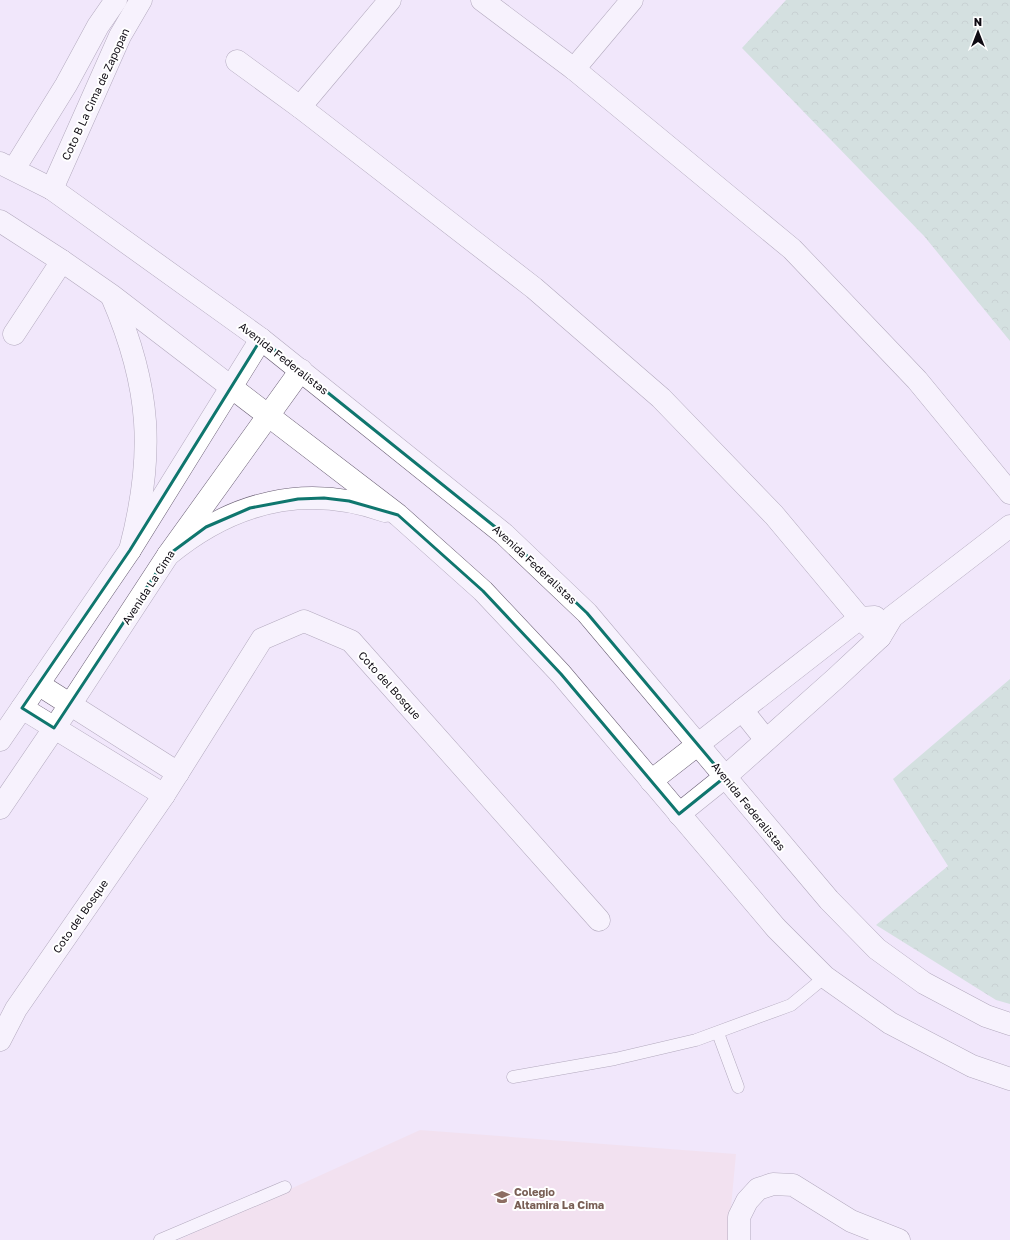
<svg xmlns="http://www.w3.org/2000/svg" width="1010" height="1240" font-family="'Golos Text',sans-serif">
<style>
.education{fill:#f3dae3}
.forest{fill:url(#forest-crowns)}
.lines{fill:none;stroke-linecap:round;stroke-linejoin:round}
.service-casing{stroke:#695e73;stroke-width:13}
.minor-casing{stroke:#695e73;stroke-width:23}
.tertiary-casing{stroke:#695e73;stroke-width:23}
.service{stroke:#fff;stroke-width:12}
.minor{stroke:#fff;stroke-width:22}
.tertiary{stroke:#fff;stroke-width:22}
.marked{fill:none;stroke:#0f766e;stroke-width:3;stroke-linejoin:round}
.labels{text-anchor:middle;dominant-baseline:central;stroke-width:4;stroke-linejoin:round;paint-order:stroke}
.street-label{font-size:11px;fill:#0f0b13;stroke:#fff}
.education-label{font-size:11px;font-weight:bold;fill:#785e54;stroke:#fff;text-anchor:start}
</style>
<defs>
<pattern id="forest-crowns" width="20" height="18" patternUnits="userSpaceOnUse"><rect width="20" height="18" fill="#b2d7bf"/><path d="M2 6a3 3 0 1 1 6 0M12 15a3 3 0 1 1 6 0" fill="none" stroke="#98b7a3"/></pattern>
</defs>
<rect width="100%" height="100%" fill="#f1e7fb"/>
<path class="education" d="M 420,1130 L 736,1154 L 728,1240 L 178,1240 Z"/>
<g class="forest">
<path d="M 786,0 L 1010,0 L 1010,341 L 924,236 L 742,48 Z"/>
<path d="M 1010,679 L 1010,1004 L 996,1000 L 876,925 L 948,866 L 893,779 Z"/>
</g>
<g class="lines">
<defs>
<g id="service">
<path d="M 718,1033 L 738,1087"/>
<path d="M 513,1077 L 615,1059 L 696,1040 L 791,1005 L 825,977"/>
<path d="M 160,1240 L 285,1187"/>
</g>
<g id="minor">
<path d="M 482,0 L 574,69 L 792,249 L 917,380 L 1010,493"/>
<path d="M 237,61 L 300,107 L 534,288 L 661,398 L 774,515 L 860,618 L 880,637"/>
<path d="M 574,69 L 632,0"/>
<path d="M 300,107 L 390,0"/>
<path d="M 14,169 L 66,85 L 98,26 L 116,0"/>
<path d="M 52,189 L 120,36 L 141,0"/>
<path d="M 14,334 L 62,261"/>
<path d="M 38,684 L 178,773"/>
<path d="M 22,708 L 164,795"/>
<path d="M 742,710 L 766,740"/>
<path d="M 0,740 L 130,550 L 261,339"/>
<path d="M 651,781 L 860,618 L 875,617"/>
<path d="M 0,808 L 70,705 L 168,555 L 301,370"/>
<path d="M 679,814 L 725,777 L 836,678 L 880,637 L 892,617 L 1010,526"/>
<path d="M 0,1040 L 16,1009 L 164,795 L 262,639 L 304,621 L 351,641 L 599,920"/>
<path d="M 739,1240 L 739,1217 L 747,1201 L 758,1189 L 773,1184 L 793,1185 L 851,1221 L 899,1240"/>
</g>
<g id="tertiary">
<path d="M 0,163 L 52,189 L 261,339 L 504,534 L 587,613 L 829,900 L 877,949 L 924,983 L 986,1016 L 1010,1024"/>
<path d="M 0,221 L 62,261 L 111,295 L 398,515 L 483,591 L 561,674 L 776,928 L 825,977 L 890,1023 L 972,1066 L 1010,1079"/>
<path d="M 112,297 C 151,387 155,455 130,550"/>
<path d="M 168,555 C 232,502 305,483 385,511"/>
</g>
</defs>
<use href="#service" class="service-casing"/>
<use href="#minor" class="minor-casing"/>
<use href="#tertiary" class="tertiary-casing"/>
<use href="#service" class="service"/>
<use href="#minor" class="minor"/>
<use href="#tertiary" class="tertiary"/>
</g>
<path d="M0 0H1010V1240H0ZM 261,339 L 504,534 L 587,613 L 725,777 L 679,814 L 561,674 L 483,591 L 398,515 L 349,501 L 324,498 L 298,499 L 250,508 L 206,527 L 168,555 L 54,728 L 22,708 L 130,550 Z" fill="#f1e7fb" fill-opacity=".55" fill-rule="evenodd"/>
<path class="marked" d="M 261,339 L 504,534 L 587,613 L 725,777 L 679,814 L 561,674 L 483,591 L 398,515 L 349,501 L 324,498 L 298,499 L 250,508 L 206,527 L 168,555 L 54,728 L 22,708 L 130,550 Z"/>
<defs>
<symbol id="school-bare" viewBox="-9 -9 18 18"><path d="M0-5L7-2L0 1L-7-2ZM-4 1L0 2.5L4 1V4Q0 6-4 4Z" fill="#8d6e63" stroke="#fff" stroke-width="2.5" paint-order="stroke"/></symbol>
</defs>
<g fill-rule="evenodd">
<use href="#school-bare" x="491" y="1186" width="22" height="22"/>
</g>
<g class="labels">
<g class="street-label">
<text transform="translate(95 94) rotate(-65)">Coto B La Cima de Zapopan</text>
<text transform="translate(284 358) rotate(38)">Avenida Federalistas</text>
<text transform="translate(535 564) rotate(43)">Avenida Federalistas</text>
<text transform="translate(148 587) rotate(-57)">Avenida La Cima</text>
<text transform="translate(390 685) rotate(48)">Coto del Bosque</text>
<text transform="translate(749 806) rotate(51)">Avenida Federalistas</text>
<text transform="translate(80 916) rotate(-55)">Coto del Bosque</text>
</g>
<g class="education-label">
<text x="514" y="1191">Colegio<tspan x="514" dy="13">Altamira La Cima</tspan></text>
</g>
</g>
<g transform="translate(978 32)" stroke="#ffffff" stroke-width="3" paint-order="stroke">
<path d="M0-3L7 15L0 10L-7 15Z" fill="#0f0b13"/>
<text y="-6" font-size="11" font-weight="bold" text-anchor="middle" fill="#0f0b13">N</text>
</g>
</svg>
